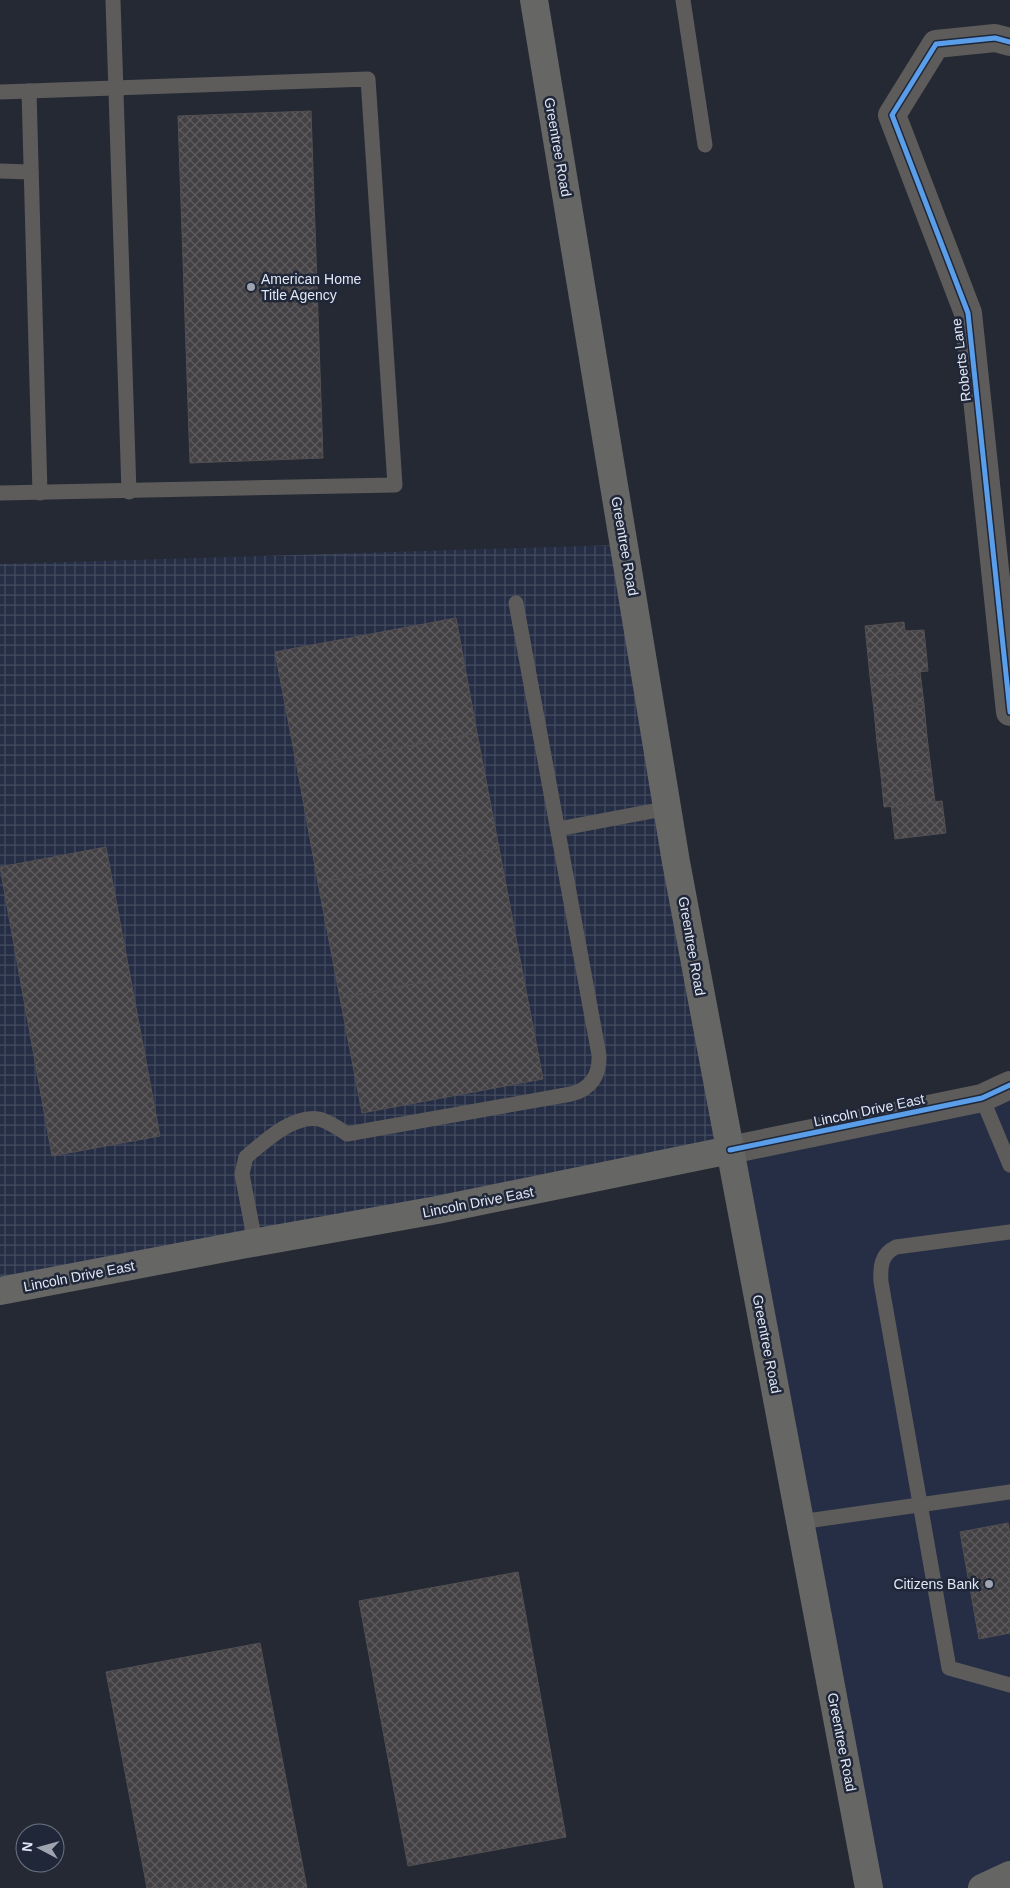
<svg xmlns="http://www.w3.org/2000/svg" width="1010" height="1888" font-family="Arial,sans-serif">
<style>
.built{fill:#252e45}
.industrial{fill:url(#industrial-grid)}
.building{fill:url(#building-cross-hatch);stroke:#535053}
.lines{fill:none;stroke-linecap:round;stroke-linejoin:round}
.service{stroke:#5d5c5b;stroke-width:15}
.minor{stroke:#5d5c5b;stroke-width:28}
.tertiary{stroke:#5d5c5b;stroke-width:28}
.primary{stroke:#666665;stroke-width:28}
.trunk{stroke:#656564;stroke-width:28}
.cycleway-casing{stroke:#1f2739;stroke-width:8}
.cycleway{stroke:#5a9eea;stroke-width:5}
.poi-dot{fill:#a0a4b0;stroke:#1f2739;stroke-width:2}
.labels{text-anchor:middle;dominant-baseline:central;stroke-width:5;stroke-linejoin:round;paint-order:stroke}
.street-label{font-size:14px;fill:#e2e7f4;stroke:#1f2739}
.poi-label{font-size:14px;fill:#e2e7f4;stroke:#1f2739;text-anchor:start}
</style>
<defs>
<pattern id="industrial-grid" width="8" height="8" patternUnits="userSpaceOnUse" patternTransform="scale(1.25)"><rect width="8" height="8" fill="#252e45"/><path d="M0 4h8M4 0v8" fill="none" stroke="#444c60"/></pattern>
<pattern id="building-cross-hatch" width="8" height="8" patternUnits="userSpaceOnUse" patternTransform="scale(1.25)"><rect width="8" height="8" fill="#434143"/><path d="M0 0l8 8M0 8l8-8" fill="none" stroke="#5e5c5f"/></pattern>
</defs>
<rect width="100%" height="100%" fill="#252933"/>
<path class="built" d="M 1010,1085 L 1010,1875 L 982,1888 L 869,1888 L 730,1150 Z"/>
<path class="industrial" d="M 618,545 L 730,1150 L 0,1300 L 0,564 Z"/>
<g class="building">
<path d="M 311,111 L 323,458 L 190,463 L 178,116 Z"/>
<path d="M 456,618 L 477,733 L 297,767 L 275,652 Z"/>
<path d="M 904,622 L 905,631 L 924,630 L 928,671 L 870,677 L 865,626 Z"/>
<path d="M 920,672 L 924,704 L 874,710 L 870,677 Z"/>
<path d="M 924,704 L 927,737 L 877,742 L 874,710 Z"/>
<path d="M 477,733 L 499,848 L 318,883 L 297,767 Z"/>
<path d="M 927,737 L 931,769 L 881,775 L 877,742 Z"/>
<path d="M 931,769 L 935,802 L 884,807 L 881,775 Z"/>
<path d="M 942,801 L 946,833 L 895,839 L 891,806 Z"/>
<path d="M 106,847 L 160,1136 L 52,1156 L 0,867 Z"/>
<path d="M 499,848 L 521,964 L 340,998 L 318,883 Z"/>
<path d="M 521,964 L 543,1079 L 362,1113 L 340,998 Z"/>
<path d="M 1008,1523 L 1010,1535 L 1010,1633 L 979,1639 L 960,1532 Z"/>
<path d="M 518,1572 L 566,1837 L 408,1866 L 359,1601 Z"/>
<path d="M 260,1643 L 307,1888 L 147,1888 L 106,1672 Z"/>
</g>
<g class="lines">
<g class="service">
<path d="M 113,0 L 129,492"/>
<path d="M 683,0 L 705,145"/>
<path d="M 29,91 L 40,493"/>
<path d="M 0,92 L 368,79 L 395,485 L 0,493"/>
<path d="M 0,171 L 31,172"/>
<path d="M 558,829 L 669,808"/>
<path d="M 982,1098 L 1010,1165"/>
<path d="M 1010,1232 L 896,1247 C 881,1254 880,1267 881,1282 L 949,1668 L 1010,1685"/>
<path d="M 255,1242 L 242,1174 L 246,1157 C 264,1142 293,1114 319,1119 C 330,1122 338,1128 347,1134 L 571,1094 C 591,1089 600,1075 599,1055 L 516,603"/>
<path d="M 800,1522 L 1010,1492"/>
</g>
<path class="minor" d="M 1010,42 L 995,38 L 936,44 L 892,115 L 968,313 L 1010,712"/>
<path class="tertiary" d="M 730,1150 L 982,1098 L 1010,1085"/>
<g class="primary">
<path d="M 534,0 L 676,862 L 869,1888"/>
<path d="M 0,1291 L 241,1245 L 437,1210 L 730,1150"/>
</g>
<path class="trunk" d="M 982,1888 L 1010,1875"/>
<defs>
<g id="cycleway">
<path d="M 1010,42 L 995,38 L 936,44 L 892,115 L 968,313 L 1010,712"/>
<path d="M 730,1150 L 982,1098 L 1010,1085"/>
</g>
</defs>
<use href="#cycleway" class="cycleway-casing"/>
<use href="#cycleway" class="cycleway"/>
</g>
<g class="poi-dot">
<circle cx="251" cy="287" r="5"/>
<circle cx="989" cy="1584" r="5"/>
</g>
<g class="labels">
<g class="street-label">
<text transform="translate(558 147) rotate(80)">Greentree Road</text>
<text transform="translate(961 360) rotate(-97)">Roberts Lane</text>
<text transform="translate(625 546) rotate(80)">Greentree Road</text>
<text transform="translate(692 946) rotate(80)">Greentree Road</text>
<text transform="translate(869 1110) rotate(-12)">Lincoln Drive East</text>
<text transform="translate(478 1202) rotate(-11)">Lincoln Drive East</text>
<text transform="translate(79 1276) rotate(-11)">Lincoln Drive East</text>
<text transform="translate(767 1344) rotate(79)">Greentree Road</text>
<text transform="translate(842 1742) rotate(79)">Greentree Road</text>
</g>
<g class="poi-label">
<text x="261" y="279">American Home<tspan x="261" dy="16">Title Agency</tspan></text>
<text x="979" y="1584" text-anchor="end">Citizens Bank</text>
</g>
</g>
<g transform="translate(40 1848) rotate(276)"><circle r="24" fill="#1f2739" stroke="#6d7484"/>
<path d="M0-4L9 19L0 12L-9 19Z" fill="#a0a4b0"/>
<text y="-8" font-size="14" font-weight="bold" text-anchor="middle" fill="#e2e7f4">N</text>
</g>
</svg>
